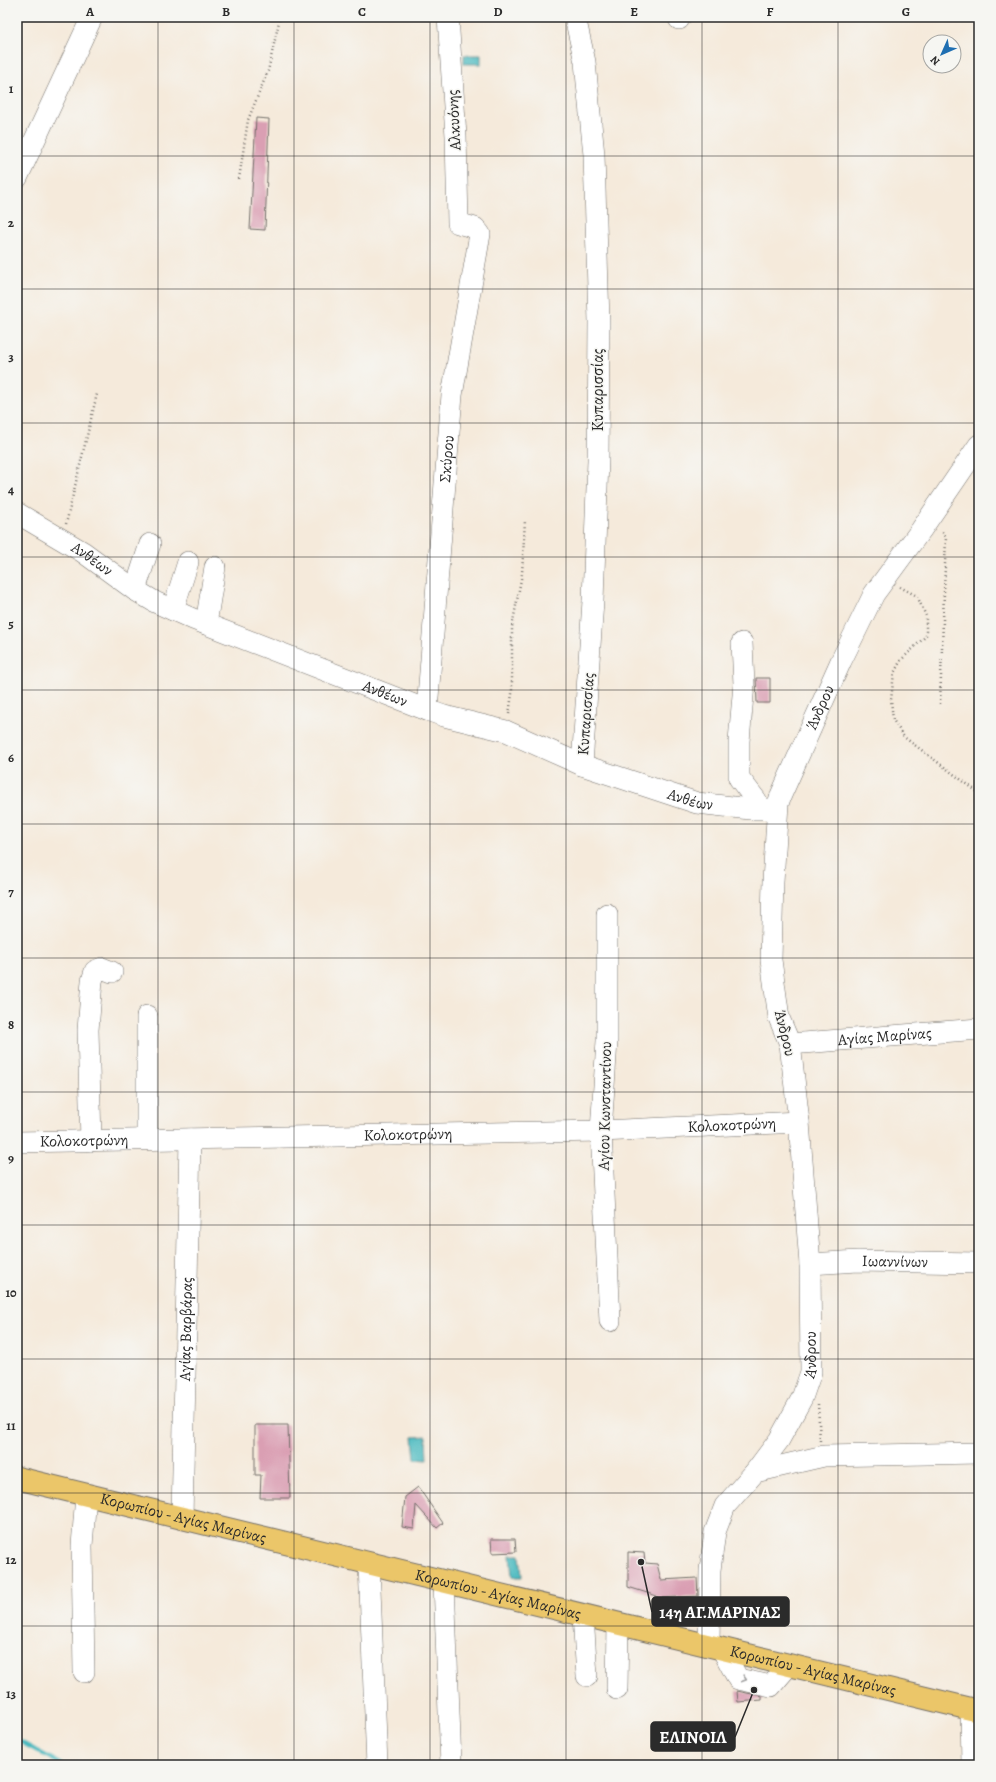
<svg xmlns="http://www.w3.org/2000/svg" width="996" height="1782" font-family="Alegreya,serif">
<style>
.water{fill:#49b9bf;stroke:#3a7275}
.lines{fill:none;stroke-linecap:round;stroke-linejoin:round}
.stream{stroke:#49b9bf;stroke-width:4}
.building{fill:#da9fb3}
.minor-casing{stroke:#726e69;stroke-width:22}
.major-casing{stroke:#726e69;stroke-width:24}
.path{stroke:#726e69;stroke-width:2.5;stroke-dasharray:1 3;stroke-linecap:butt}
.minor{stroke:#fff;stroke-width:21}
.major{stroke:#ebc669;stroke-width:22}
.oneway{stroke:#a0a0a0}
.grid{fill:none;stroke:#2b2b2b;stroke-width:1;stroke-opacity:0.55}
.labels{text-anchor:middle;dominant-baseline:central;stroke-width:3;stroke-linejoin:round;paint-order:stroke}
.street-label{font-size:16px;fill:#2b2b2b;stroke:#f6f6f2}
.leader{fill:none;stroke:#2b2b2b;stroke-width:1.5}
.callout-dot{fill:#2b2b2b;stroke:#f6f6f2;stroke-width:1.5}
.callout{fill:#2b2b2b;stroke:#2b2b2b;stroke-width:1.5}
.callout-label{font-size:17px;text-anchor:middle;font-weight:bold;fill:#fff}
.neatline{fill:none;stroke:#2b2b2b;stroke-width:1.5}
.grid-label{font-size:13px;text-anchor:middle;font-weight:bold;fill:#2b2b2b}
</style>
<rect width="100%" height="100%" fill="#f6f6f2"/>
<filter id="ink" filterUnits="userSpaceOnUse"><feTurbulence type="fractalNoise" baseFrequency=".025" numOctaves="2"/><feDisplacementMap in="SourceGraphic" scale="8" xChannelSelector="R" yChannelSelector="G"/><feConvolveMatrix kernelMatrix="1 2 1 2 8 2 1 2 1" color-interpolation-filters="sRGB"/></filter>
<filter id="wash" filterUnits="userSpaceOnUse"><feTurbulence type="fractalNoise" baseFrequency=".012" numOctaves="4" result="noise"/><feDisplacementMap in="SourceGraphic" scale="16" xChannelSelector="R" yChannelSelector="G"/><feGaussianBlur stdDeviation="0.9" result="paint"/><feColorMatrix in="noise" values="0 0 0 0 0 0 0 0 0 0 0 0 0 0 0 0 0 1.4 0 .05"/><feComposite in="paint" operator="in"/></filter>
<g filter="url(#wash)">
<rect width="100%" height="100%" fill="#f5eadb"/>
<g class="water">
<rect x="464" y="55" width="17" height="9"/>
<path d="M 426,1436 L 427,1460 L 415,1459 L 413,1437 Z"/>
<path d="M 510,1555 L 520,1555 L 522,1577 L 512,1577 Z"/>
</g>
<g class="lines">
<path class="stream" d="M 17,1740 L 63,1765"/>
</g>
<g id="blocks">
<g class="building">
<path d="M 256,118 L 269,119 L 265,230 L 250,229 Z"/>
<path d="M 756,678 L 770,678 L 770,703 L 757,703 Z"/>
<path d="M 255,1425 L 288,1425 L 290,1498 L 260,1498 L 261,1475 L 255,1475 Z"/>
<path d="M 418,1487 L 443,1523 L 437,1528 L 416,1505 L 414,1529 L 402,1527 L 405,1497 Z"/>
<path d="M 491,1539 L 515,1539 L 516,1552 L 492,1553 Z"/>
<path d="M 628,1552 L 644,1553 L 645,1563 L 657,1564 L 661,1580 L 697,1578 L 698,1596 L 657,1598 L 657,1596 L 628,1587 Z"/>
<path d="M 737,1691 L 762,1696 L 762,1700 L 738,1702 Z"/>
</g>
</g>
</g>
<g filter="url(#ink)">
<use href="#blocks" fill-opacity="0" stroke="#726e69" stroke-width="1"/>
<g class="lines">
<defs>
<g id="minor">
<path d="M 575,17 L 585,62 L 594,155 L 599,322 L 598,460 L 593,601 L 582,765"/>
<path d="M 679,17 L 679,19"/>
<path d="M 17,178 L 92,17"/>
<path id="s1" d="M 17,513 L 83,552 L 135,590 L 155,602 L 193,619 L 427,710 L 444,716 L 506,731 L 582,765 L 697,803 L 750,809 L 777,809"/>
<path d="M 135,590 L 150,544"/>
<path d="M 173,610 L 188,562"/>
<path d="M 206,624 L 215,567"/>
<path d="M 742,643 L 744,684 L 739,741 L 739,778 L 756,800 L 760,808"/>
<path id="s2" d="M 427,710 L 452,395 L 480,234 L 475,228 L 458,223 L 456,136 L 448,17"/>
<path d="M 607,914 L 607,1041 L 601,1131 L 610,1321"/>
<path d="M 147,1016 L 147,1139"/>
<path id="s3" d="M 790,1044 L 979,1029"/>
<path d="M 91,1141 L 88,1030 L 92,981 L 95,971 L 102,968 L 112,972"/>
<path id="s4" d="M 17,1142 L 601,1131 L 799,1122"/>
<path id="s5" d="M 810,1264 L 858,1261 L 979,1263"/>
<path d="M 755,1472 L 824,1456 L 979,1453"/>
<path id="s6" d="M 182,1518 L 190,1139"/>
<path d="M 369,1564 L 377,1765"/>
<path d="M 444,1582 L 451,1765"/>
<path d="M 583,1616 L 587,1676"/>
<path id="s7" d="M 709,1646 L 710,1570 L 715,1532 L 725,1506 L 755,1472 L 779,1440 L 802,1398 L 811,1372 L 810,1264 L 799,1122 L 790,1044 L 779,1018 L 771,960 L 773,881 L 778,804 L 781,795 L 841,661 L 874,594 L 921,530 L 979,445"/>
<path d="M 722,1649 L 738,1679 L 771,1686 L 789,1665"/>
<path d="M 84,1672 L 82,1546 L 86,1495"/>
<path d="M 617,1689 L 618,1624"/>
<path d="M 971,1709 L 972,1765"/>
</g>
<g id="major">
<path id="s8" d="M 17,1478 L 979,1711"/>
</g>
</defs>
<use href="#minor" class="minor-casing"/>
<use href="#major" class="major-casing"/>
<g class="path">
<path d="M 239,179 L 248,120 L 268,71 L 280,17"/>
<path d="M 66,524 L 97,394"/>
<path d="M 900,587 L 917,596 L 926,616 L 926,636 L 901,660 L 894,673 L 891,700 L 893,720 L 904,737 L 979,793"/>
<path d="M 940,704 L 946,537 L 941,530"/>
<path d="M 509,714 L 512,694 L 512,627 L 522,574 L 525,520"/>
<path d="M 818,1404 L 820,1441"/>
</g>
<use href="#minor" class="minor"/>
<use href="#major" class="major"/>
</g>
<defs><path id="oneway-chevron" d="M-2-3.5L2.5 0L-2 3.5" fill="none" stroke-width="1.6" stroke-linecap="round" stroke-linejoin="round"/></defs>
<use class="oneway" href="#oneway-chevron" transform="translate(744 1679) rotate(17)"/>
</g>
<path class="grid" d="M 158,17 L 158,1765M 294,17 L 294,1765M 430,17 L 430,1765M 566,17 L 566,1765M 702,17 L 702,1765M 838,17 L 838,1765M 17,156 L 979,156M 17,289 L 979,289M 17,423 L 979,423M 17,557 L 979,557M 17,690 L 979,690M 17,824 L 979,824M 17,958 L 979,958M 17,1092 L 979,1092M 17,1225 L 979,1225M 17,1359 L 979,1359M 17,1493 L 979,1493M 17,1626 L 979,1626"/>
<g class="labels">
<g class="street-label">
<text transform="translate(454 120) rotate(-93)">Αλκυόνης</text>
<text transform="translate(598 390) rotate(-90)">Κυπαρισσίας</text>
<text stroke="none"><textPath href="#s2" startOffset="252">Σκύρου</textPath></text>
<text stroke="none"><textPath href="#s1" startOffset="88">Ανθέων</textPath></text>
<text stroke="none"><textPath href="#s1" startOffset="412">Ανθέων</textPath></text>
<text stroke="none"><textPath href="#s7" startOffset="980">Άνδρου</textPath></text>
<text transform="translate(586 714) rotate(-86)">Κυπαρισσίας</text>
<text stroke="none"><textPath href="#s1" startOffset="736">Ανθέων</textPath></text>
<text transform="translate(785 1033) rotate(76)">Άνδρου</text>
<text stroke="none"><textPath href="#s3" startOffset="95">Αγίας Μαρίνας</textPath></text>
<text transform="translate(605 1106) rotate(-89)">Αγίου Κωνσταντίνου</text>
<text stroke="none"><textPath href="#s4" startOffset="715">Κολοκοτρώνη</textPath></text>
<text stroke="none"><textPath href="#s4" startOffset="391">Κολοκοτρώνη</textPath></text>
<text stroke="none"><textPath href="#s4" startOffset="67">Κολοκοτρώνη</textPath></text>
<text stroke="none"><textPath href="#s5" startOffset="85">Ιωαννίνων</textPath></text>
<text stroke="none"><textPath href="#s6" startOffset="189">Αγίας Βαρβάρας</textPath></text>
<text stroke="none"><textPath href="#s7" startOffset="320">Άνδρου</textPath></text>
<text stroke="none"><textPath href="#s8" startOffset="171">Κορωπίου - Αγίας Μαρίνας</textPath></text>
<text stroke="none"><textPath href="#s8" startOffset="495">Κορωπίου - Αγίας Μαρίνας</textPath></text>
<text stroke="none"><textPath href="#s8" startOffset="819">Κορωπίου - Αγίας Μαρίνας</textPath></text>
</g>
</g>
<path class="leader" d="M641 1562L652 1612M754 1690L735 1737"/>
<g class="callout-dot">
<circle cx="641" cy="1562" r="4"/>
<circle cx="754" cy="1690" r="4"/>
</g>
<g class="callout">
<rect x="652" y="1597" width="137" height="29" rx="4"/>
<rect x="651" y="1722" width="84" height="29" rx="4"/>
</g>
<g class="callout-label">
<text x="720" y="1618">14η ΑΓ.ΜΑΡΙΝΑΣ</text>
<text x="693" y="1743">ΕΛΙΝΟΙΛ</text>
</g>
<rect width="996" height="1782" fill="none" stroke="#f6f6f2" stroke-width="44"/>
<g transform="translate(942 54) rotate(225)"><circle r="19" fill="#f6f6f2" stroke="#a5a5a2"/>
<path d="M0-3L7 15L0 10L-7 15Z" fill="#1f6fb2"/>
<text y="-6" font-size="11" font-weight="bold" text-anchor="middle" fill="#2b2b2b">N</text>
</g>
<rect x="22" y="22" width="952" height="1738" class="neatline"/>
<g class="grid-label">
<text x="90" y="16">A</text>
<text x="226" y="16">B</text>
<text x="362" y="16">C</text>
<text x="498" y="16">D</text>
<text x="634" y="16">E</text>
<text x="770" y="16">F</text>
<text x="906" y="16">G</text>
<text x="11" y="93">1</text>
<text x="11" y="227">2</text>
<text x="11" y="361">3</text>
<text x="11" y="494">4</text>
<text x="11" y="628">5</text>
<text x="11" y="762">6</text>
<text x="11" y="896">7</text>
<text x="11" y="1029">8</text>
<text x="11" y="1163">9</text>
<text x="11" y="1297">10</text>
<text x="11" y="1430">11</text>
<text x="11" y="1564">12</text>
<text x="11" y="1698">13</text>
</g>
</svg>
